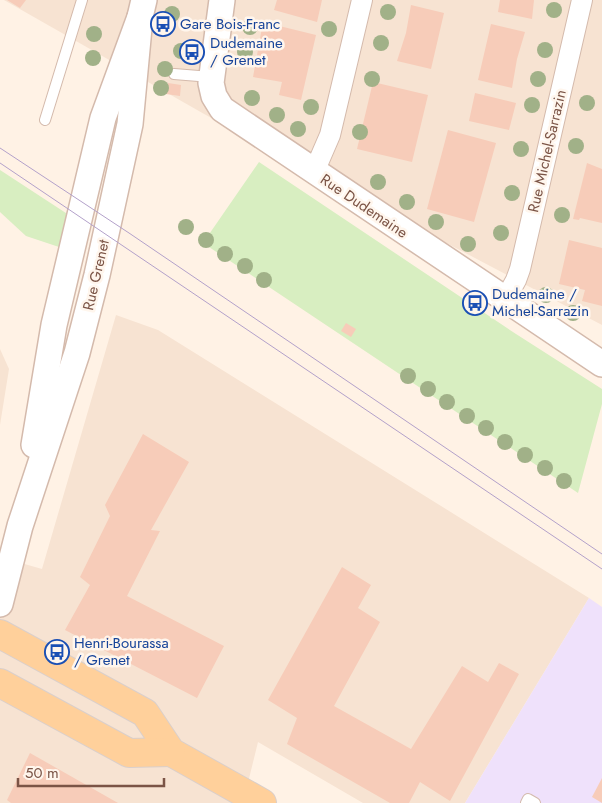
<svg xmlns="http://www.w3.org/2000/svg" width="602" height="803" font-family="Jost,sans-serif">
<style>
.residential{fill:#f7e3d2}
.education{fill:#efe1fb}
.green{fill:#d8eec1}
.building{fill:#f7ccb9}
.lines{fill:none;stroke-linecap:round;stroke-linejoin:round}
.service-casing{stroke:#d4baac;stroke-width:12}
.minor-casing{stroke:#d4baac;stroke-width:22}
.tertiary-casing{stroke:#d4baac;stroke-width:28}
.primary-casing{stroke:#dacfcb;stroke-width:30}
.service{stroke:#fff;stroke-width:10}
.minor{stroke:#fff;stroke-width:20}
.tertiary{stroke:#fff;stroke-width:25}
.primary{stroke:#ffd09b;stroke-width:28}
.tram{stroke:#b3a1ca;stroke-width:1}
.tree{fill:#a1b188}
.labels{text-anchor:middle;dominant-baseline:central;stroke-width:5;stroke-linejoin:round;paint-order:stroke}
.transit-label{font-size:15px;fill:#164399;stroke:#fff6ed;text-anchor:start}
.street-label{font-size:15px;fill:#7b5446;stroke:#fff6ed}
</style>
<rect width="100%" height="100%" fill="#fff2e5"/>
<g class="residential">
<path d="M 4,0 L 602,0 L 602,325 L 234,131 Z"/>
<path d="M 116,315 L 158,330 L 589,598 L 465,803 L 363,803 L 258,742 L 243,803 L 0,803 L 0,557 L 42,569 Z"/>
<path d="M 0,349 L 9,369 L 0,425 Z"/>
</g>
<path class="education" d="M 589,598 L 602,607 L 602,803 L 465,803 Z"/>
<g class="green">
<path d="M 259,162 L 516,334 L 602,389 L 602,404 L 578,493 L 203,243 Z"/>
<path d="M 0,170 L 72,217 L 65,249 L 26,236 L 0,212 Z"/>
</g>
<g class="building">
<path d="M 7,0 L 26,0 L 20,8 Z"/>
<path d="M 277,0 L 322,0 L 317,22 L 274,10 Z"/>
<path d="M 500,0 L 534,0 L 532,19 L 498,12 Z"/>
<path d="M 411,5 L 444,13 L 431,69 L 397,61 L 406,33 Z"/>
<path d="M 263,22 L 316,35 L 301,100 L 279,95 L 282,82 L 253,77 Z"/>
<path d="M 491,24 L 525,32 L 517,59 L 512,88 L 478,80 Z"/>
<path d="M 373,82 L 428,95 L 412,162 L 357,149 Z"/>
<path d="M 168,83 L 181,85 L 180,96 L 166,94 Z"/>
<path d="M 475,93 L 516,103 L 509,130 L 469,121 Z"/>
<path d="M 448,130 L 496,143 L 474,222 L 427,209 Z"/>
<path d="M 587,163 L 602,169 L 602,223 L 580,218 L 579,220 L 573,219 Z"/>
<path d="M 569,240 L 602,248 L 602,306 L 582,301 L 585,290 L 559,284 Z"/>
<path d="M 346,323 L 356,329 L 351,337 L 341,331 Z"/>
<path d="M 143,434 L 189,462 L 151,530 L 160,531 L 127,596 L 224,646 L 197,698 L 65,630 L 90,585 L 80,577 L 110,516 L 105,505 Z"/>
<path d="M 342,567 L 371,585 L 358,608 L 380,622 L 334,706 L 411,749 L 462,666 L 488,682 L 499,663 L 519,674 L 450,801 L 420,782 L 409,803 L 390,803 L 287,744 L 297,718 L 268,700 Z"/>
<path d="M 30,753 L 118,803 L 11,803 L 7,800 Z"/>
<path d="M 602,778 L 602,803 L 592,797 Z"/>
</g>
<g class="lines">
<defs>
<g id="service">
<path d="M 174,74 L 211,77"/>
<path d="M 45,120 L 82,0"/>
<path d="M 526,803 L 528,799 L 535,803"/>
</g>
<g id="minor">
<path d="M 314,172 L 330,135 L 362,0"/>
<path d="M 505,300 L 516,280 L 520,269 L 582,0"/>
</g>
<g id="tertiary">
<path d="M 222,0 L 211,83 L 214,96 L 222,109 L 602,364"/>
<path d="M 34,445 L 54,325 L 103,118 L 140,17 L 144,0"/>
<path d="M 0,604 L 20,526 L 77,353 L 97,275 L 130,124 L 140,17"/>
</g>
<g id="primary">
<path d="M 0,634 L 145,713 L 171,752 L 262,803"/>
<path d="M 0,683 L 129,753 L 171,752"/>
</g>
</defs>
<use href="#service" class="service-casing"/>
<use href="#minor" class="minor-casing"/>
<use href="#tertiary" class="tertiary-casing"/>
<use href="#primary" class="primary-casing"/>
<use href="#service" class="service"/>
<use href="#minor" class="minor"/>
<use href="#tertiary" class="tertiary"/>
<use href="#primary" class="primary"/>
<g class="tram">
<path d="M 0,148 L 129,233 L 602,554"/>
<path d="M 0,163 L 602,569"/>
</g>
</g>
<g class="tree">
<circle cx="554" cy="10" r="8"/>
<circle cx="388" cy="12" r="8"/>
<circle cx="172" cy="14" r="8"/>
<circle cx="250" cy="27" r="8"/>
<circle cx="329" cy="29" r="8"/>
<circle cx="94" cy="34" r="8"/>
<circle cx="381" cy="43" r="8"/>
<circle cx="545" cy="50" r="8"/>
<circle cx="181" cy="51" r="8"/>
<circle cx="245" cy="52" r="8"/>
<circle cx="93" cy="58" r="8"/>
<circle cx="165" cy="69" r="8"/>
<circle cx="372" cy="79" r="8"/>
<circle cx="538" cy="79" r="8"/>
<circle cx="161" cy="88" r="8"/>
<circle cx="252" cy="98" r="8"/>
<circle cx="587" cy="103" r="8"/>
<circle cx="532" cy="105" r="8"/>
<circle cx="311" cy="107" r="8"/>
<circle cx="277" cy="115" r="8"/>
<circle cx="298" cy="129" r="8"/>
<circle cx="360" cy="132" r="8"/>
<circle cx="576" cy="146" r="8"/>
<circle cx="521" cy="149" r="8"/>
<circle cx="378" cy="182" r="8"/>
<circle cx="512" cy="193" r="8"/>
<circle cx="407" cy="202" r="8"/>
<circle cx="562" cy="215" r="8"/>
<circle cx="436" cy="222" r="8"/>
<circle cx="186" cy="227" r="8"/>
<circle cx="501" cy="233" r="8"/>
<circle cx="206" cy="240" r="8"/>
<circle cx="468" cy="244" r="8"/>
<circle cx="225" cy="254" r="8"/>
<circle cx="245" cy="266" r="8"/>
<circle cx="264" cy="280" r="8"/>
<circle cx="546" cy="295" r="8"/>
<circle cx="573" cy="313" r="8"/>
<circle cx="408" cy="376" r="8"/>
<circle cx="428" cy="389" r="8"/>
<circle cx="447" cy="402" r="8"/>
<circle cx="467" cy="416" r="8"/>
<circle cx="486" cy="428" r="8"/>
<circle cx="505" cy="442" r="8"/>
<circle cx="525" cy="455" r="8"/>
<circle cx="545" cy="468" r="8"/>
<circle cx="564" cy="481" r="8"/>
</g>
<defs>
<symbol id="bus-ring" viewBox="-11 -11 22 22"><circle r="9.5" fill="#fff6ed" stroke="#1a4fb4" stroke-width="1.5"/><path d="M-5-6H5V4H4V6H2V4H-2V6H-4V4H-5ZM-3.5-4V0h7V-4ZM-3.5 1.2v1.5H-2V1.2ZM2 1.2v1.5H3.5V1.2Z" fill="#1a4fb4"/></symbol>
</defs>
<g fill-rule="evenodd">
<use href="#bus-ring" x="149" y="10" width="28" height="28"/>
<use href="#bus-ring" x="178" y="38" width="28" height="28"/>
<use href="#bus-ring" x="461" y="289" width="28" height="28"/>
<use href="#bus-ring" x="43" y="638" width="28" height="28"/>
</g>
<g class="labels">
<g class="transit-label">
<text x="180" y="24">Gare Bois-Franc</text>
<text x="210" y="43">Dudemaine<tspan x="210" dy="17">/ Grenet</tspan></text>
<text x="492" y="294">Dudemaine /<tspan x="492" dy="17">Michel-Sarrazin</tspan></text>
<text x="74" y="643">Henri-Bourassa<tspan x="74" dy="17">/ Grenet</tspan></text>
</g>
<g class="street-label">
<text transform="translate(547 151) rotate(-77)">Rue Michel-Sarrazin</text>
<text transform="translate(364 206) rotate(34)">Rue Dudemaine</text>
<text transform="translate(96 275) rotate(-77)">Rue Grenet</text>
</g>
</g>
<path d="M18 778v8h146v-8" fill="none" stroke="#7b5446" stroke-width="2.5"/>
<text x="25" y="778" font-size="15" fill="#7b5446" stroke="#fff6ed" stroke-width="4" paint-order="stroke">50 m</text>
</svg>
